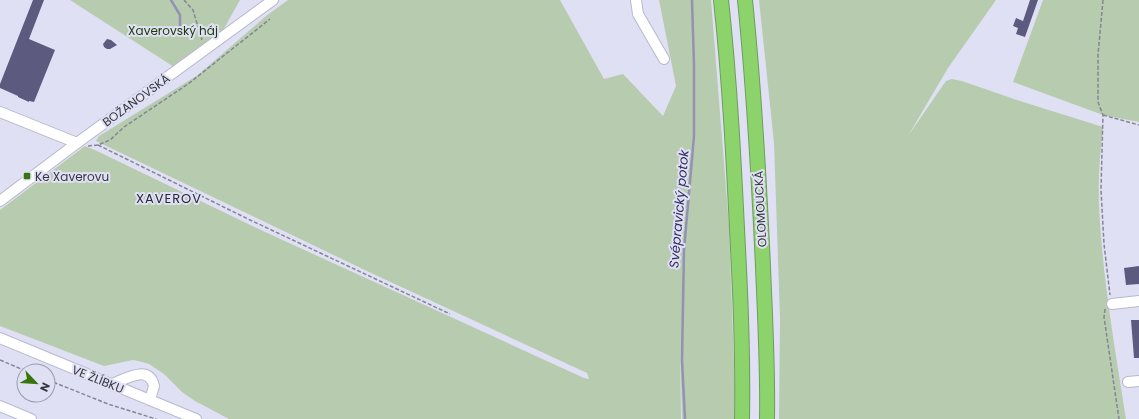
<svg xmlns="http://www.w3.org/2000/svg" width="1139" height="419" font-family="Poppins,sans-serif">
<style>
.green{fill:#b7cbaf}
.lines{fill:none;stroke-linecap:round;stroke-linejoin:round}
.stream{stroke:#9392b2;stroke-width:2.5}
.building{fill:#5c5a7f}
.minor-casing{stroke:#b8b8cd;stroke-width:12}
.highway-casing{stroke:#6f9c5c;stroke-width:16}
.path{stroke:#858593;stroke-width:1.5;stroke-dasharray:4 2;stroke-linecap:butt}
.minor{stroke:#fff;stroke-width:10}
.highway{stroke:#8dd36b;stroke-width:14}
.poi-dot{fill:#37740c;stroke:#e0e0f5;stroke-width:1.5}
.labels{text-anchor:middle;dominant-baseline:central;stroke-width:4;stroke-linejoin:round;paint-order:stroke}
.park-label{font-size:12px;fill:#193b05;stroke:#e0e0f5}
.street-label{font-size:12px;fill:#37373f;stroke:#e0e0f5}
.poi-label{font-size:12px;fill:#37373f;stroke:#e0e0f5;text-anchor:start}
.neighbourhood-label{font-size:13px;letter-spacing:1px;fill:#292839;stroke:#e0e0f5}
.water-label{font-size:13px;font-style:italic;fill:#332d61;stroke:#e0e0f5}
</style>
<rect width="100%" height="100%" fill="#e0e0f5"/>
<g class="green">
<path d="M 70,0 L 240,0 L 222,32 L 174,67 Z"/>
<path d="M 288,0 L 560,0 L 604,79 L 623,74 L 663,116 L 676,86 L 659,0 L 711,0 L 729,226 L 735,391 L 734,419 L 682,419 L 680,341 L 681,419 L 229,419 L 195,401 L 182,392 L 164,374 L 149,364 L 142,362 L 133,360 L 104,366 L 0,326 L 0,210 L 85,146 L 97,151 L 263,231 L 584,378 L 589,379 L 587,373 L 371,273 L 96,141 L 99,136 L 198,75 L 266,16 Z"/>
<path d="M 759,0 L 996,0 L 948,68 L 908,136 L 941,88 L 946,81 L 952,79 L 962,81 L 1014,99 L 1103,127 C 1100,153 1098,178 1099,204 C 1102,276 1115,348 1126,419 L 779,419 L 780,318 L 774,143 Z"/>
<path d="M 1043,0 L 1139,0 L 1139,122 L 1103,115 L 1013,82 Z"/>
</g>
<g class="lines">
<g class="stream">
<path d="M 171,0 L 180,15 L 180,26"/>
<path d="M 685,419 L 682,360 L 684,250 L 694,136 L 694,65 L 692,0"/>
</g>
</g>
<g class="building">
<path d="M 33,0 L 44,0 L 29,39 L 55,50 L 34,102 L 29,101 L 29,102 L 18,97 L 18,96 L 0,88 L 0,84 Z"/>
<path d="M 1030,0 L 1038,0 L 1025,37 L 1016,34 L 1018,28 L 1013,26 L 1016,18 L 1023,21 Z"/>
<path d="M 107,39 L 111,40 L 117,45 L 110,49 L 107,49 L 104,47 L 103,44 Z"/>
<path d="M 1139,266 L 1139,284 L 1126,285 L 1124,268 Z"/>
<path d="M 1131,320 L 1139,320 L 1139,358 L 1134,358 Z"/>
</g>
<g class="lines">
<defs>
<g id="minor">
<path d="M 636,0 L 638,14 L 664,59"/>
<path d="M 0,112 L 77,143"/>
<path d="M 0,201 L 77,143 L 273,0"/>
<path d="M 1112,304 L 1139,301"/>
<path d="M 0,338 L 196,419"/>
<path d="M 1128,382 L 1139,381"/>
<path d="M 112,384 C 125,379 149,364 154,386 L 150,400"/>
<path d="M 0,406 L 31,419"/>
</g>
<g id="highway">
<path d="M 721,0 C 730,83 734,166 738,249 C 741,305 743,362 742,419"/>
<path d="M 745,0 C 754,89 759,178 763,267 C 765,318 768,368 767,419"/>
</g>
</defs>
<use href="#minor" class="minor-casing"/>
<use href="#highway" class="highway-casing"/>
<g class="path">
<path d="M 184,0 L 193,10 L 202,40"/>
<path d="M 1103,0 L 1098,55 L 1098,102 L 1103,115 L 1101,190 L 1104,244 L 1110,295"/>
<path d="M 1103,115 L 1139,125"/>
<path d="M 98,145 L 248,219 L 450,314"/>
<path d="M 88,146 L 98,145 L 110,140 L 124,127 L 188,84 L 270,19"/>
<path d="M 1105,309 L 1104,317 L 1119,419"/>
<path d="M 0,360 L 26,371"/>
<path d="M 48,380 L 108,404 L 156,419"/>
</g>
<use href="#minor" class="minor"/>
<use href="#highway" class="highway"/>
</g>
<rect class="poi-dot" x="23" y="172" width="8" height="8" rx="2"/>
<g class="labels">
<g class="park-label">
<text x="173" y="30">Xaverovský háj</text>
</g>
<g class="street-label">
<text transform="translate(136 100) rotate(-36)">BOŽANOVSKÁ</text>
<text transform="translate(760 209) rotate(-93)">OLOMOUCKÁ</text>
<text transform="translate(98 379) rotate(22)">VE ŽLÍBKU</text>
</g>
<g class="poi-label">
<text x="35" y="176">Ke Xaverovu</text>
</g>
<g class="neighbourhood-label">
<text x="169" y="198">XAVEROV</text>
</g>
<g class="water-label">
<text transform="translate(679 209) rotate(-85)">Svépravický potok</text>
</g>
</g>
<g transform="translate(36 383) rotate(115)"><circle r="19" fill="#e0e0f5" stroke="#9c9cac"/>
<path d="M0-3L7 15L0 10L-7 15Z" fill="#37740c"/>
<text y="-6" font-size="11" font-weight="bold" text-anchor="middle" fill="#37373f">N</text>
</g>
</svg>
